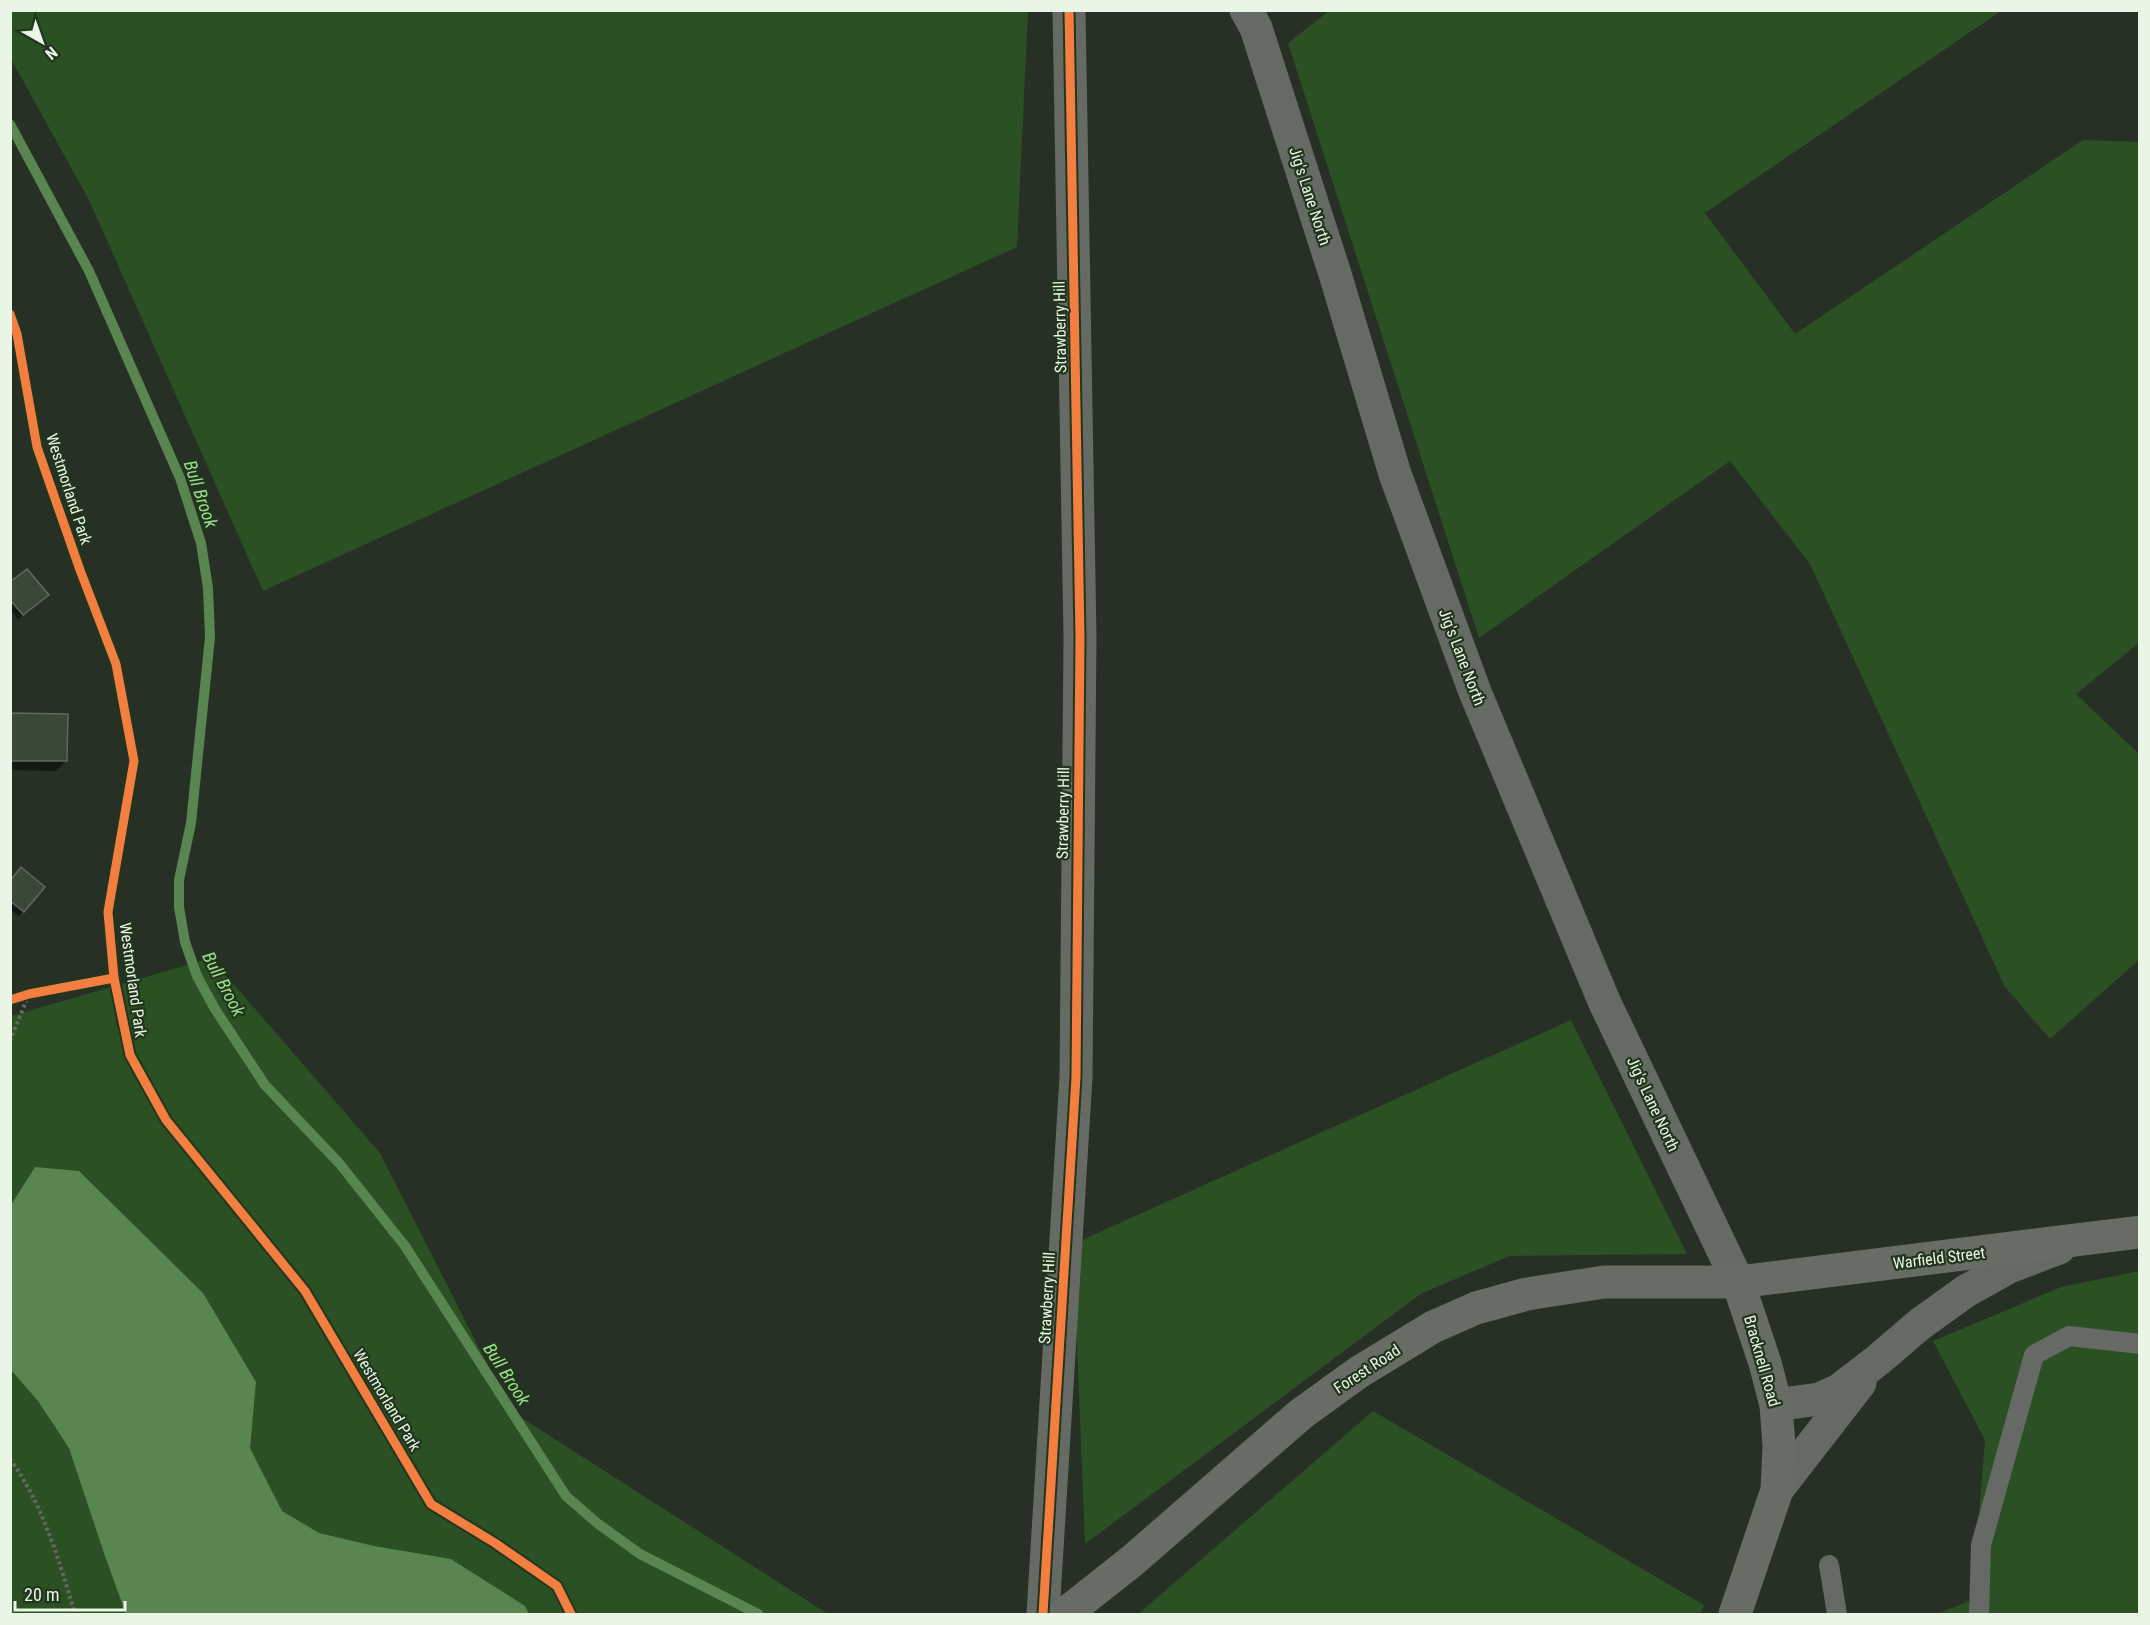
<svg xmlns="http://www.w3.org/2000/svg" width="2150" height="1625" font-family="'Roboto Condensed',sans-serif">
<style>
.green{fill:#2b5023}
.water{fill:#598550}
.shadow{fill:#0007}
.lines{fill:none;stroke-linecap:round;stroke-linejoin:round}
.stream{stroke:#598550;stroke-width:10}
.building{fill:#3a4837;stroke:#60695e;stroke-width:1.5}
.path{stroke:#626961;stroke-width:4;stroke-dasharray:3 3;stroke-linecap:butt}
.service{stroke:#656a64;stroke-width:20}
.minor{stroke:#656a64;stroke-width:33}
.tertiary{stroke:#656a64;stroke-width:33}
.secondary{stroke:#676c65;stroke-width:33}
.cycleway-casing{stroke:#22361e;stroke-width:13}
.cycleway{stroke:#f27e40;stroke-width:9}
.labels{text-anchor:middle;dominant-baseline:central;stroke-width:4.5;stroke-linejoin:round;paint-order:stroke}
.street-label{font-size:16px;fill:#e9f6e6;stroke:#22361e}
.water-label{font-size:18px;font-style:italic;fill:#9bdd8d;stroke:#22361e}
</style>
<rect width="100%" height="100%" fill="#263024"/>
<g class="green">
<path d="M 1330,10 L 2001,11 L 1705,213 L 1795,334 L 2083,140 L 2139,142 L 2139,643 L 2076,694 L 2139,754 L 2139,960 L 2050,1039 L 2005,987 L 1810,564 L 1730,461 L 1479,638 L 1288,43 Z"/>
<path d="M 10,11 L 1028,11 L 1017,247 L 263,591 L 89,200 L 11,59 Z"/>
<path d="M 211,958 L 380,1153 L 511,1411 L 828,1614 L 11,1614 L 11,1016 Z"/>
<path d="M 1571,1020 L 1687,1254 L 1510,1256 L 1422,1293 L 1085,1544 L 1073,1244 Z"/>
<path d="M 2139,1271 L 2139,1614 L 1937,1614 L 1972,1600 L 1985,1440 L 1933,1341 L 2061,1287 Z"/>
<path d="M 1373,1411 L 1704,1605 L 1700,1614 L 1138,1614 Z"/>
</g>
<path class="water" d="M 35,1167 L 79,1171 L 203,1293 L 256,1382 L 250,1448 L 282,1511 L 319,1533 L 374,1546 L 451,1559 L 525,1606 L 529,1614 L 126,1614 L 105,1556 L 69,1448 L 38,1401 L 11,1370 L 11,1205 Z"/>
<g class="shadow">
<path d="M 10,584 L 42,599 L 18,619 L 10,609 Z"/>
<path d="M 10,715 L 66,761 L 56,771 L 10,770 Z"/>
<path d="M 10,882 L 23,911 L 19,916 L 10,909 Z"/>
</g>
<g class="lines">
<path class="stream" d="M 10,124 L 89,271 L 180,478 L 201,543 L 208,588 L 210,637 L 191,823 L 179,880 L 179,907 L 185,942 L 197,976 L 215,1009 L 265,1085 L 339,1163 L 405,1246 L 566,1496 L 597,1523 L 640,1554 L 758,1614"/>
</g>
<g class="building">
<path d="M 27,569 L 49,595 L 23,615 L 10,600 L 10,582 Z"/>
<path d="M 10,713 L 68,714 L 67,761 L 10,761 Z"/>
<path d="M 21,867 L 45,887 L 24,912 L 10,901 L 10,881 Z"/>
</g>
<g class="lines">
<g class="path">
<path d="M 10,1041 L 29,994"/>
<path d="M 10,1459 C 44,1506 59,1561 75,1614"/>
</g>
<g class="service">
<path d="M 1829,1565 L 1837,1614"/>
<path d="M 1979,1614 L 1981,1545 L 2034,1355 L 2069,1336 L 2140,1344"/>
</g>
<g class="minor">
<path d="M 1776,1405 L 1819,1399 L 1839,1390 L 1878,1360 L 1920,1324 L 1966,1291 L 2009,1267 L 2059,1248"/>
<path d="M 1777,1490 L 1860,1383"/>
<path d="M 1043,1614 L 1076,1077 L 1080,637 L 1069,10"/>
</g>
<path class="tertiary" d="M 1246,10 L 1256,28 L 1335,274 L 1395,474 L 1475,692 L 1604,1001 L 1738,1282"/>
<g class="secondary">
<path d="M 1065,1614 L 1132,1561 L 1301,1414 L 1359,1372 L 1433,1327 L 1476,1308 L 1527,1294 L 1604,1282 L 1738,1282 L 2140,1232"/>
<path d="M 1735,1614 L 1777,1490 L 1779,1446 L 1776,1405 L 1765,1363 L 1738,1282"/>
</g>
<defs>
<g id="cycleway">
<path d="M 10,314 L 17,334 L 37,447 L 80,570 L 116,664 L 134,761 L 108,912 L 114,978 L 130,1055 L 166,1120 L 305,1291 L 431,1504 L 495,1543 L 557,1586 L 571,1614"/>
<path d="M 10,1000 L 29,994 L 114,978"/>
<path d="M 1043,1614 L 1076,1077 L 1080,637 L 1069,10"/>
</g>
</defs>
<use href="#cycleway" class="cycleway-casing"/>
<use href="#cycleway" class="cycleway"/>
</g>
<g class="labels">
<g class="street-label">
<text transform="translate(1310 196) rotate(72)">Jig's Lane North</text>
<text transform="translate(1060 327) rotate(-91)">Strawberry Hill</text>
<text transform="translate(69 489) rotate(72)">Westmorland Park</text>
<text transform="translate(1462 657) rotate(69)">Jig's Lane North</text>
<text transform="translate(1063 813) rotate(-89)">Strawberry Hill</text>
<text transform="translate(133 980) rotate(82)">Westmorland Park</text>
<text transform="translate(1653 1104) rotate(65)">Jig's Lane North</text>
<text transform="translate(1939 1258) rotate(-7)">Warfield Street</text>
<text transform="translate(1047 1298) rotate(-87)">Strawberry Hill</text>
<text transform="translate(1762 1361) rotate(74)">Bracknell Road</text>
<text transform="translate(1367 1369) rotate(-33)">Forest Road</text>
<text transform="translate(387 1400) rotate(59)">Westmorland Park</text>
</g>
<g class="water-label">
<text transform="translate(201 494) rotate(71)">Bull Brook</text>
<text transform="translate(224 984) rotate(62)">Bull Brook</text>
<text transform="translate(507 1374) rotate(57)">Bull Brook</text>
</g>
</g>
<rect width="2150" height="1625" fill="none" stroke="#e9f6e6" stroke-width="24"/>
<g transform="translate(42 42) rotate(140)" stroke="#22361e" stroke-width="4.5" paint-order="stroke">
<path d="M0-4.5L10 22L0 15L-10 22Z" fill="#e9f6e6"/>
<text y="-9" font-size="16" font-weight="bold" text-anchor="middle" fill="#e9f6e6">N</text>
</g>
<path d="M15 1601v9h110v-9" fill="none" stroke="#e9f6e6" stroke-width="3"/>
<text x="24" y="1601" font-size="18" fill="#e9f6e6" stroke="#22361e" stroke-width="4.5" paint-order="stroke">20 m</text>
</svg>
